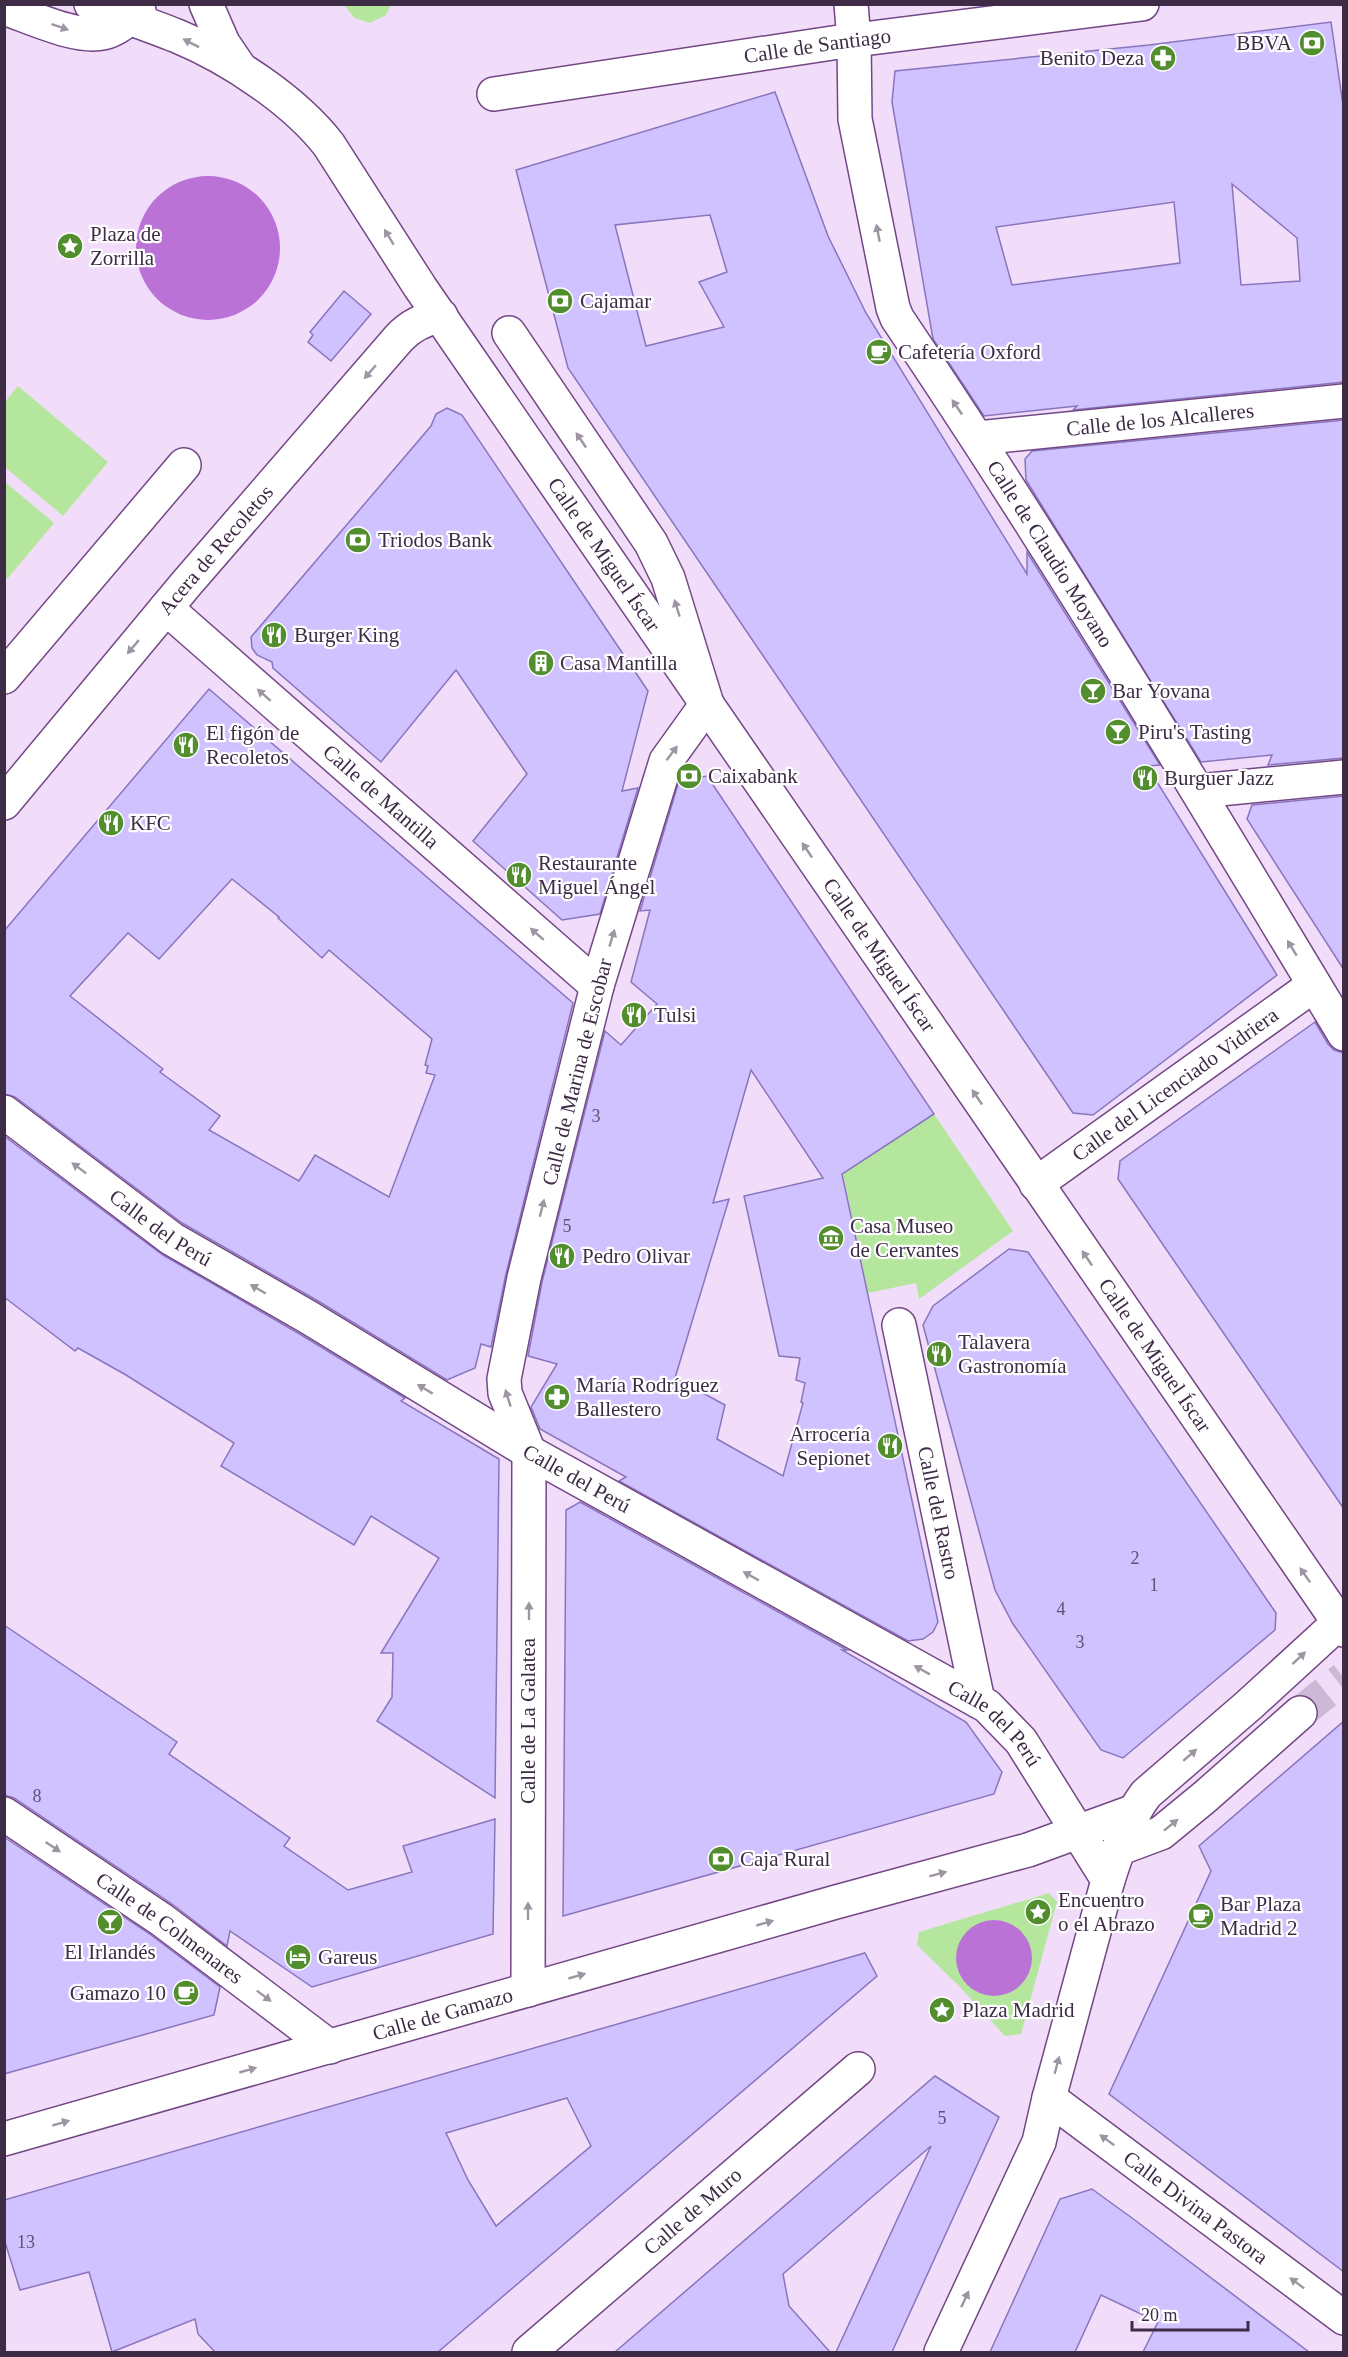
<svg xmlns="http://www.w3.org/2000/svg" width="1348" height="2357" font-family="Georgia,serif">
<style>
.green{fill:#b4e79d}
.water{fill:#bb72d7}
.building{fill:#d0c1ff;stroke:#8975bd;stroke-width:1.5;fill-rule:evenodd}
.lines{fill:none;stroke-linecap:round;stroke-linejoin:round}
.minor-tunnel{stroke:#cdb9d5;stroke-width:33;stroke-dasharray:33 16;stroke-linecap:butt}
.minor-casing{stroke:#734785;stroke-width:36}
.minor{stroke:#fff;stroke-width:33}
.oneway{fill:#9e95a2}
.labels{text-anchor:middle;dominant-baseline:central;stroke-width:4.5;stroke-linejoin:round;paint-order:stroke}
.number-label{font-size:18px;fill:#625074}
.poi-label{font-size:21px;fill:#3e2b46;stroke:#fff;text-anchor:start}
.street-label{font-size:21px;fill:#3e2b46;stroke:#fff}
</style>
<rect width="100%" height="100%" fill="#f1ddf9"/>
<g class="green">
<path d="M 344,5 L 391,5 L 386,15 L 370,23 L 355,18 Z"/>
<path d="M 18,386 L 108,462 L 63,516 L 5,467 L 5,402 Z"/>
<path d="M 4,481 L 54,523 L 7,579 L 4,576 Z"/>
<path d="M 934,1114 L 1013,1231 L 919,1299 L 916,1283 L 868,1293 L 843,1174 Z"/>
<path d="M 1049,1893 L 1057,1902 L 1021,2034 L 1005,2036 L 960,1987 L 917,1945 L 919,1932 Z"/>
</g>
<g class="water">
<circle cx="208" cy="248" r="72"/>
<circle cx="994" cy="1958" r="38"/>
</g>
<g class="building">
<path d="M 1331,22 L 1344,112 L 1344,382 L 1073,410 L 1077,406 L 984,416 L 933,339 L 892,102 L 895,71 L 1149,45 ZM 1232,184 L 1297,238 L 1300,281 L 1241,285 ZM 1174,202 L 1180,263 L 1012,285 L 996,227 Z"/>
<path d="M 775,92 L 828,236 L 866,313 L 1027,574 L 1027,552 L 1109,683 L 1160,765 L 1147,766 L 1277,975 L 1093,1115 L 1073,1113 L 568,368 L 516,170 ZM 710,215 L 727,272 L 699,282 L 724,327 L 646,346 L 615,225 Z"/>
<path d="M 344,291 L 371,314 L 331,361 L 308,342 L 313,335 L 310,332 Z"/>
<path d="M 447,408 L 462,415 L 648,691 L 622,791 L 638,788 L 600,914 L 562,920 L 473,841 L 527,774 L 456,670 L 381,762 L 273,668 L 272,662 L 257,655 L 252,648 L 251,637 L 431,426 L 436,414 Z"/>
<path d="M 1344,420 L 1344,758 L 1268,765 L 1272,755 L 1201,762 L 1026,480 L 1025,459 L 1032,451 Z"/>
<path d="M 209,689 L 573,1003 L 506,1274 L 491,1347 L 481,1344 L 475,1368 L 447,1380 L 318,1301 L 182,1223 L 15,1097 L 4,1094 L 4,931 ZM 232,879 L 279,917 L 278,918 L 322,958 L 329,950 L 432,1039 L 425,1065 L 428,1066 L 426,1073 L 435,1075 L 389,1197 L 315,1155 L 299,1181 L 209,1130 L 220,1116 L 160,1072 L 163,1069 L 70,996 L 128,933 L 159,959 Z"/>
<path d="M 707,776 L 934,1114 L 842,1174 L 938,1622 L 933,1632 L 923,1639 L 908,1641 L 619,1481 L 626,1477 L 540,1429 L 531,1407 L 557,1364 L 528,1356 L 542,1282 L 605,1031 L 621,1045 L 657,1004 L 631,982 L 650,910 L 640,911 L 679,781 ZM 751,1070 L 823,1178 L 744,1196 L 779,1356 L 800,1358 L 796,1380 L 805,1383 L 801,1402 L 803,1403 L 783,1476 L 717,1439 L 725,1405 L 675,1378 L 729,1199 L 713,1203 Z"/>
<path d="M 1344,796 L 1344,970 L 1247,819 L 1252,805 Z"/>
<path d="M 1315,1022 L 1328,1044 L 1334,1050 L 1344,1053 L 1344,1509 L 1118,1179 L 1120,1161 Z"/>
<path d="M 4,1136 L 163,1255 L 298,1333 L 405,1398 L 401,1401 L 499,1459 L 495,1798 L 377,1721 L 392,1697 L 393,1653 L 381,1653 L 439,1558 L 371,1516 L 354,1545 L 221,1466 L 234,1443 L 126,1375 L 78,1348 L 75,1351 L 4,1297 Z"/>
<path d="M 1009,1249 L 1028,1252 L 1276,1613 L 1275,1630 L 1123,1758 L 1101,1750 L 1013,1624 L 995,1590 L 923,1325 L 933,1306 Z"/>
<path d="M 580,1502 L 847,1650 L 842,1650 L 966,1722 L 1002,1772 L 994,1794 L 563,1916 L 566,1510 Z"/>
<path d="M 4,1625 L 177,1742 L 169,1754 L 290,1838 L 284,1846 L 348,1890 L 412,1872 L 403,1846 L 495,1819 L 493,1934 L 312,1987 L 230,1931 L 227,1946 L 172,1904 L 14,1798 L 4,1795 Z"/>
<path d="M 1344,1721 L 1344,2272 L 1109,2094 L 1211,1871 L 1199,1846 Z"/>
<path d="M 4,1837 L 151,1935 L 220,1987 L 214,2015 L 4,2074 Z"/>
<path d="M 865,1953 L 877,1976 L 438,2352 L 215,2352 L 198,2334 L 195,2319 L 112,2352 L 89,2272 L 20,2290 L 4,2239 L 4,2200 ZM 567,2098 L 591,2146 L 496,2226 L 468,2180 L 446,2133 Z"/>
<path d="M 935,2076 L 999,2117 L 892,2352 L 836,2352 L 931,2146 L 783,2274 L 789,2306 L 830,2352 L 615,2352 Z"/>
<path d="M 1092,2189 L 1132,2218 L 1309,2352 L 1143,2352 L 1158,2322 L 1101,2295 L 1075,2352 L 990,2352 L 1060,2199 Z"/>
</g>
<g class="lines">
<path class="minor-tunnel" d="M 1300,1713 L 1344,1678"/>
<defs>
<g id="minor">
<path id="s1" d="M 91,4 C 120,15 149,25 177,36 C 230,58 294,100 329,145 L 420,287 L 1344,1630"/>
<path d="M 206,4 L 223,43 L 240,68"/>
<path id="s2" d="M 851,4 L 854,40 L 855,119 L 893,308 L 897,318 C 1054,551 1199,793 1344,1034"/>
<path d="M 4,8 C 31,17 76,39 103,33 C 117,30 128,19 139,11"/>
<path id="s3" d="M 494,94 L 839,42 L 1142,4"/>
<path d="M 509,333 L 651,543 L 668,578 L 707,704 L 666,761 L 597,986 L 524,1278 L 504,1379 L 505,1393 L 529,1452 L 528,1990"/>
<path id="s4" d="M 978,438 L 1344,401"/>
<path id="s5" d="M 166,608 L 597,986"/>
<path d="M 4,677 L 184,465"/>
<path d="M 1199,791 L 1344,777"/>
<path id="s6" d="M 4,803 L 186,584 L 399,338 C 411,325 424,319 441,316"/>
<path id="s7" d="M 4,1112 L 172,1239 L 308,1317 L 529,1452 L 987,1706 L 1021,1741 L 1108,1880"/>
<path id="s8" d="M 1036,1184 L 1314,985"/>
<path id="s9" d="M 899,1325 L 978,1701"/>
<path id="s10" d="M 4,1814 L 162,1920 L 330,2047"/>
<path d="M 1118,1849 L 1161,1833 L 1206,1796 L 1300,1713"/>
<path id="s11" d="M 1049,2098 L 1344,2318"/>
<path id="s12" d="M 4,2139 L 836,1902 L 1028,1850 L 1135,1811"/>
<path id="s13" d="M 529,2352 L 858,2069"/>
<path d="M 941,2352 L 1039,2142 L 1049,2098 L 1108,1880 C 1118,1850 1127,1819 1146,1794 L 1249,1705 L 1344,1618"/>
</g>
</defs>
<use href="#minor" class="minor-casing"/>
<use href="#minor" class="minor"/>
</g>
<defs><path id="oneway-solid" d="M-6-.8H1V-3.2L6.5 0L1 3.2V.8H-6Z" transform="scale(1.5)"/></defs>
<g class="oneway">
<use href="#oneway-solid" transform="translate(60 27) rotate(19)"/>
<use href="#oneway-solid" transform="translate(191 43) rotate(-153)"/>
<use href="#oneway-solid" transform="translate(878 233) rotate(-101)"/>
<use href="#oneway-solid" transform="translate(389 237) rotate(-121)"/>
<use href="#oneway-solid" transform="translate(370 372) rotate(131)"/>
<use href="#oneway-solid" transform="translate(957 407) rotate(-124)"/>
<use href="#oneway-solid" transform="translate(581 440) rotate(-124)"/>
<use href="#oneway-solid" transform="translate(677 608) rotate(-107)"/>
<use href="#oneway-solid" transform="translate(133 647) rotate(130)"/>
<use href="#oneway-solid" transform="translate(264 695) rotate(-139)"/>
<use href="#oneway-solid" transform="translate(672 753) rotate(-53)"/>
<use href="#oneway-solid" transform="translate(807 850) rotate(-124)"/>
<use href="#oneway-solid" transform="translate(537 934) rotate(-139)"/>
<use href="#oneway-solid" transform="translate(612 938) rotate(-73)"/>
<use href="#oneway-solid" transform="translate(1292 948) rotate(-121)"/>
<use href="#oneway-solid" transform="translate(977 1097) rotate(-124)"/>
<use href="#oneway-solid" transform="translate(79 1168) rotate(-143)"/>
<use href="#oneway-solid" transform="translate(542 1208) rotate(-76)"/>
<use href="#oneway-solid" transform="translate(1087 1258) rotate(-124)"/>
<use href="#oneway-solid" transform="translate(258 1289) rotate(-150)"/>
<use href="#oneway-solid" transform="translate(425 1389) rotate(-149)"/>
<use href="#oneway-solid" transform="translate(508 1398) rotate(-107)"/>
<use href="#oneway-solid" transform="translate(1305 1575) rotate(-125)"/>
<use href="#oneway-solid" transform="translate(751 1576) rotate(-151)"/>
<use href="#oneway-solid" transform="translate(529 1611) rotate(-90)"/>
<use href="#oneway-solid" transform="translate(1299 1658) rotate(-43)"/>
<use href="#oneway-solid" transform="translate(922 1670) rotate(-151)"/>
<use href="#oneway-solid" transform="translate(1190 1755) rotate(-41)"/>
<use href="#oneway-solid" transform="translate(1171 1825) rotate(-39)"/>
<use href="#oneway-solid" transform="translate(53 1847) rotate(34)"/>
<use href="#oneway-solid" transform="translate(938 1874) rotate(-15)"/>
<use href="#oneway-solid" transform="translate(528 1911) rotate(-90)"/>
<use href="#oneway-solid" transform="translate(765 1923) rotate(-16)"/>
<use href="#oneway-solid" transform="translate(577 1976) rotate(-16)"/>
<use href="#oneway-solid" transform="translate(264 1996) rotate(37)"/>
<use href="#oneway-solid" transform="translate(1057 2065) rotate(-75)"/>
<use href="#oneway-solid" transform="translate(248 2070) rotate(-16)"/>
<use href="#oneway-solid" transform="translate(61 2123) rotate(-16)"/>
<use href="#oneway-solid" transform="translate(1107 2140) rotate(-144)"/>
<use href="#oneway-solid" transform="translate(1297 2283) rotate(-143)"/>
<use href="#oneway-solid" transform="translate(965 2299) rotate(-65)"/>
</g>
<defs>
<symbol id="bank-disc" viewBox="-11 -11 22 22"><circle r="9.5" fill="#528e2e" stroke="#fff"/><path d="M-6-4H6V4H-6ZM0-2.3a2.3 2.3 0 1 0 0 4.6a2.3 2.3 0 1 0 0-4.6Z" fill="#fff"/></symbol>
<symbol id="pharmacy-disc" viewBox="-11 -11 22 22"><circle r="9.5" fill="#528e2e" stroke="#fff"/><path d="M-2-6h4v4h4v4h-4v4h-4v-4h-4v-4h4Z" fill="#fff"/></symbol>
<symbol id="sight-disc" viewBox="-11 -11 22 22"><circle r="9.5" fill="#528e2e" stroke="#fff"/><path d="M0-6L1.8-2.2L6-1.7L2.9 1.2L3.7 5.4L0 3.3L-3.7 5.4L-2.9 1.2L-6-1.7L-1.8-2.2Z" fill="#fff"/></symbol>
<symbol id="cafe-disc" viewBox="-11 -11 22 22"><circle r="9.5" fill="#528e2e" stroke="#fff"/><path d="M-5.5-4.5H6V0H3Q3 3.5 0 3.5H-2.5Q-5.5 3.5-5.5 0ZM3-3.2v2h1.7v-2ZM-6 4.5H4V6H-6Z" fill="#fff"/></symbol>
<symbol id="restaurant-disc" viewBox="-11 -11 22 22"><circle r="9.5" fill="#528e2e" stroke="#fff"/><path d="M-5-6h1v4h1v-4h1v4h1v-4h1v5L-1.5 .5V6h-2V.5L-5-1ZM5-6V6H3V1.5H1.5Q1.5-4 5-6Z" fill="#fff"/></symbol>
<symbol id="building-disc" viewBox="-11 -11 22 22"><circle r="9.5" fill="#528e2e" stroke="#fff"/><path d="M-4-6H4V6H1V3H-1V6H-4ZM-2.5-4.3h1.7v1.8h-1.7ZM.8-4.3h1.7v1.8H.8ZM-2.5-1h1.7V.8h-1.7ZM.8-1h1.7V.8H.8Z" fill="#fff"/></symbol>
<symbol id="bar-disc" viewBox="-11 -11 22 22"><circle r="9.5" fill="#528e2e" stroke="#fff"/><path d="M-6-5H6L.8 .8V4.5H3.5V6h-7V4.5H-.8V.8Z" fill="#fff"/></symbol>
<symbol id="museum-disc" viewBox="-11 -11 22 22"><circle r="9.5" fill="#528e2e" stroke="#fff"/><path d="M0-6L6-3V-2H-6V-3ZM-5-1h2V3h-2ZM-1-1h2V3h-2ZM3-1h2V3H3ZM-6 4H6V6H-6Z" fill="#fff"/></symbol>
<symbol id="hotel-disc" viewBox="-11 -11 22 22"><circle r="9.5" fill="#528e2e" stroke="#fff"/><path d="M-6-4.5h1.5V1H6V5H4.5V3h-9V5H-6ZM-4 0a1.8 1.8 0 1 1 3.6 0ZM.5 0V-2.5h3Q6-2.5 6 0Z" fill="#fff"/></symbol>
</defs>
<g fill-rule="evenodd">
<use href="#bank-disc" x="1297" y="28" width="30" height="30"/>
<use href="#pharmacy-disc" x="1148" y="43" width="30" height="30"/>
<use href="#sight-disc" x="55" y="231" width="30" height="30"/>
<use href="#bank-disc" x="545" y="286" width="30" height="30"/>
<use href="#cafe-disc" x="864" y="337" width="30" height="30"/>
<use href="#bank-disc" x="343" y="525" width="30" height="30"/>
<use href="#restaurant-disc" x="259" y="620" width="30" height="30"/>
<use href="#building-disc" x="526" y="648" width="30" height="30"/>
<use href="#bar-disc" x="1078" y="676" width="30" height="30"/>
<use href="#bar-disc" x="1103" y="717" width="30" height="30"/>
<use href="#restaurant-disc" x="171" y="730" width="30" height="30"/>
<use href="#bank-disc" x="674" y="761" width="30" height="30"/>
<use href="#restaurant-disc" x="1130" y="763" width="30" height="30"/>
<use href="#restaurant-disc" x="96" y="808" width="30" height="30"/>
<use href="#restaurant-disc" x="504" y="860" width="30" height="30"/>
<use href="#restaurant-disc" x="619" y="1000" width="30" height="30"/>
<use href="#museum-disc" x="816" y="1223" width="30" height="30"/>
<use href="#restaurant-disc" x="547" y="1241" width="30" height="30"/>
<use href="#restaurant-disc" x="924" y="1339" width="30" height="30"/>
<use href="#pharmacy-disc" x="542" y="1382" width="30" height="30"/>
<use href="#restaurant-disc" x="875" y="1431" width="30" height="30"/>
<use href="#bank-disc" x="706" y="1844" width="30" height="30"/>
<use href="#sight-disc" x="1023" y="1897" width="30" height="30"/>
<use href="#cafe-disc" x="1186" y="1901" width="30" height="30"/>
<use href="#bar-disc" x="95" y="1907" width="30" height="30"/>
<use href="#hotel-disc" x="283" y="1942" width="30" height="30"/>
<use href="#cafe-disc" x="171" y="1978" width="30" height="30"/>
<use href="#sight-disc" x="927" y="1995" width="30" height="30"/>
</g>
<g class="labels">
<g class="number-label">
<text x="596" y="1116">3</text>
<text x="567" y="1226">5</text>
<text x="1135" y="1558">2</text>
<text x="1154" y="1585">1</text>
<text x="1061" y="1609">4</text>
<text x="1080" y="1642">3</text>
<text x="37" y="1796">8</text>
<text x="942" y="2118">5</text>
<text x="26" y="2242">13</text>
</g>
<g class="poi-label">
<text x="1292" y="43" text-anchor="end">BBVA</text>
<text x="1144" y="58" text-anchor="end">Benito Deza</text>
<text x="90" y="234">Plaza de<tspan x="90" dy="24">Zorrilla</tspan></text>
<text x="580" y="301">Cajamar</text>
<text x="898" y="352">Cafetería Oxford</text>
<text x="378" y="540">Triodos Bank</text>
<text x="294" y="635">Burger King</text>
<text x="560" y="663">Casa Mantilla</text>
<text x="1112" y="691">Bar Yovana</text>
<text x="1138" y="732">Piru's Tasting</text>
<text x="206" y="733">El figón de<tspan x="206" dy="24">Recoletos</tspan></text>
<text x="708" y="776">Caixabank</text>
<text x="1164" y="778">Burguer Jazz</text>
<text x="130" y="823">KFC</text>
<text x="538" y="863">Restaurante<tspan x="538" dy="24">Miguel Ángel</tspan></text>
<text x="654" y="1015">Tulsi</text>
<text x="850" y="1226">Casa Museo<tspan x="850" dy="24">de Cervantes</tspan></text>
<text x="582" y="1256">Pedro Olivar</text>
<text x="958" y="1342">Talavera<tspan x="958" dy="24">Gastronomía</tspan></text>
<text x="576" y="1385">María Rodríguez<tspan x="576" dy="24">Ballestero</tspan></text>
<text x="870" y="1434" text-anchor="end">Arrocería<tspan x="870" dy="24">Sepionet</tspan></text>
<text x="740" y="1859">Caja Rural</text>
<text x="1058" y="1900">Encuentro<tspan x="1058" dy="24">o el Abrazo</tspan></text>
<text x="1220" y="1904">Bar Plaza<tspan x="1220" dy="24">Madrid 2</tspan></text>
<text x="110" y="1952" text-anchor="middle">El Irlandés</text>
<text x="318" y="1957">Gareus</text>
<text x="166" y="1993" text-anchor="end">Gamazo 10</text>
<text x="962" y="2010">Plaza Madrid</text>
</g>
<g class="street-label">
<text stroke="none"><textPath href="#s3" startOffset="327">Calle de Santiago</textPath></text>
<text stroke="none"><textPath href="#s4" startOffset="183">Calle de los Alcalleres</textPath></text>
<text stroke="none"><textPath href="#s6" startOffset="330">Acera de Recoletos</textPath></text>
<text stroke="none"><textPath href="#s1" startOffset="774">Calle de Miguel Íscar</textPath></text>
<text stroke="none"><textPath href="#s2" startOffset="600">Calle de Claudio Moyano</textPath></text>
<text stroke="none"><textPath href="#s5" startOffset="286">Calle de Mantilla</textPath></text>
<text stroke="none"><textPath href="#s1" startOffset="1260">Calle de Miguel Íscar</textPath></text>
<text transform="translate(577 1072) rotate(-76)">Calle de Marina de Escobar</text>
<text stroke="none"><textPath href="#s8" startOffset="171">Calle del Licenciado Vidriera</textPath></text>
<text stroke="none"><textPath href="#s7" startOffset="195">Calle del Perú</textPath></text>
<text stroke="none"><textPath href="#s1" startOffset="1746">Calle de Miguel Íscar</textPath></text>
<text stroke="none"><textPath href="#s7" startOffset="681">Calle del Perú</textPath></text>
<text stroke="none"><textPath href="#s9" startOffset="192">Calle del Rastro</textPath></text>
<text transform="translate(528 1721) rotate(-90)">Calle de La Galatea</text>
<text stroke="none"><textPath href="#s7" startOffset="1167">Calle del Perú</textPath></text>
<text stroke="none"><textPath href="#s10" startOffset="201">Calle de Colmenares</textPath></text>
<text stroke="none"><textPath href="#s12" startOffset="456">Calle de Gamazo</textPath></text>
<text stroke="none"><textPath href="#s11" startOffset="183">Calle Divina Pastora</textPath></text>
<text stroke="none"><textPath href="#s13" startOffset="216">Calle de Muro</textPath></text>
</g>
</g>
<rect width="1348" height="2357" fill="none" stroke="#3e2b46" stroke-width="12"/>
<path d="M1132 2321v9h116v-9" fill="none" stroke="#3e2b46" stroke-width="3"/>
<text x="1141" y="2321" font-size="18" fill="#3e2b46" stroke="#ffffff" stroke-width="4.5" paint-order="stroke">20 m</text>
</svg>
